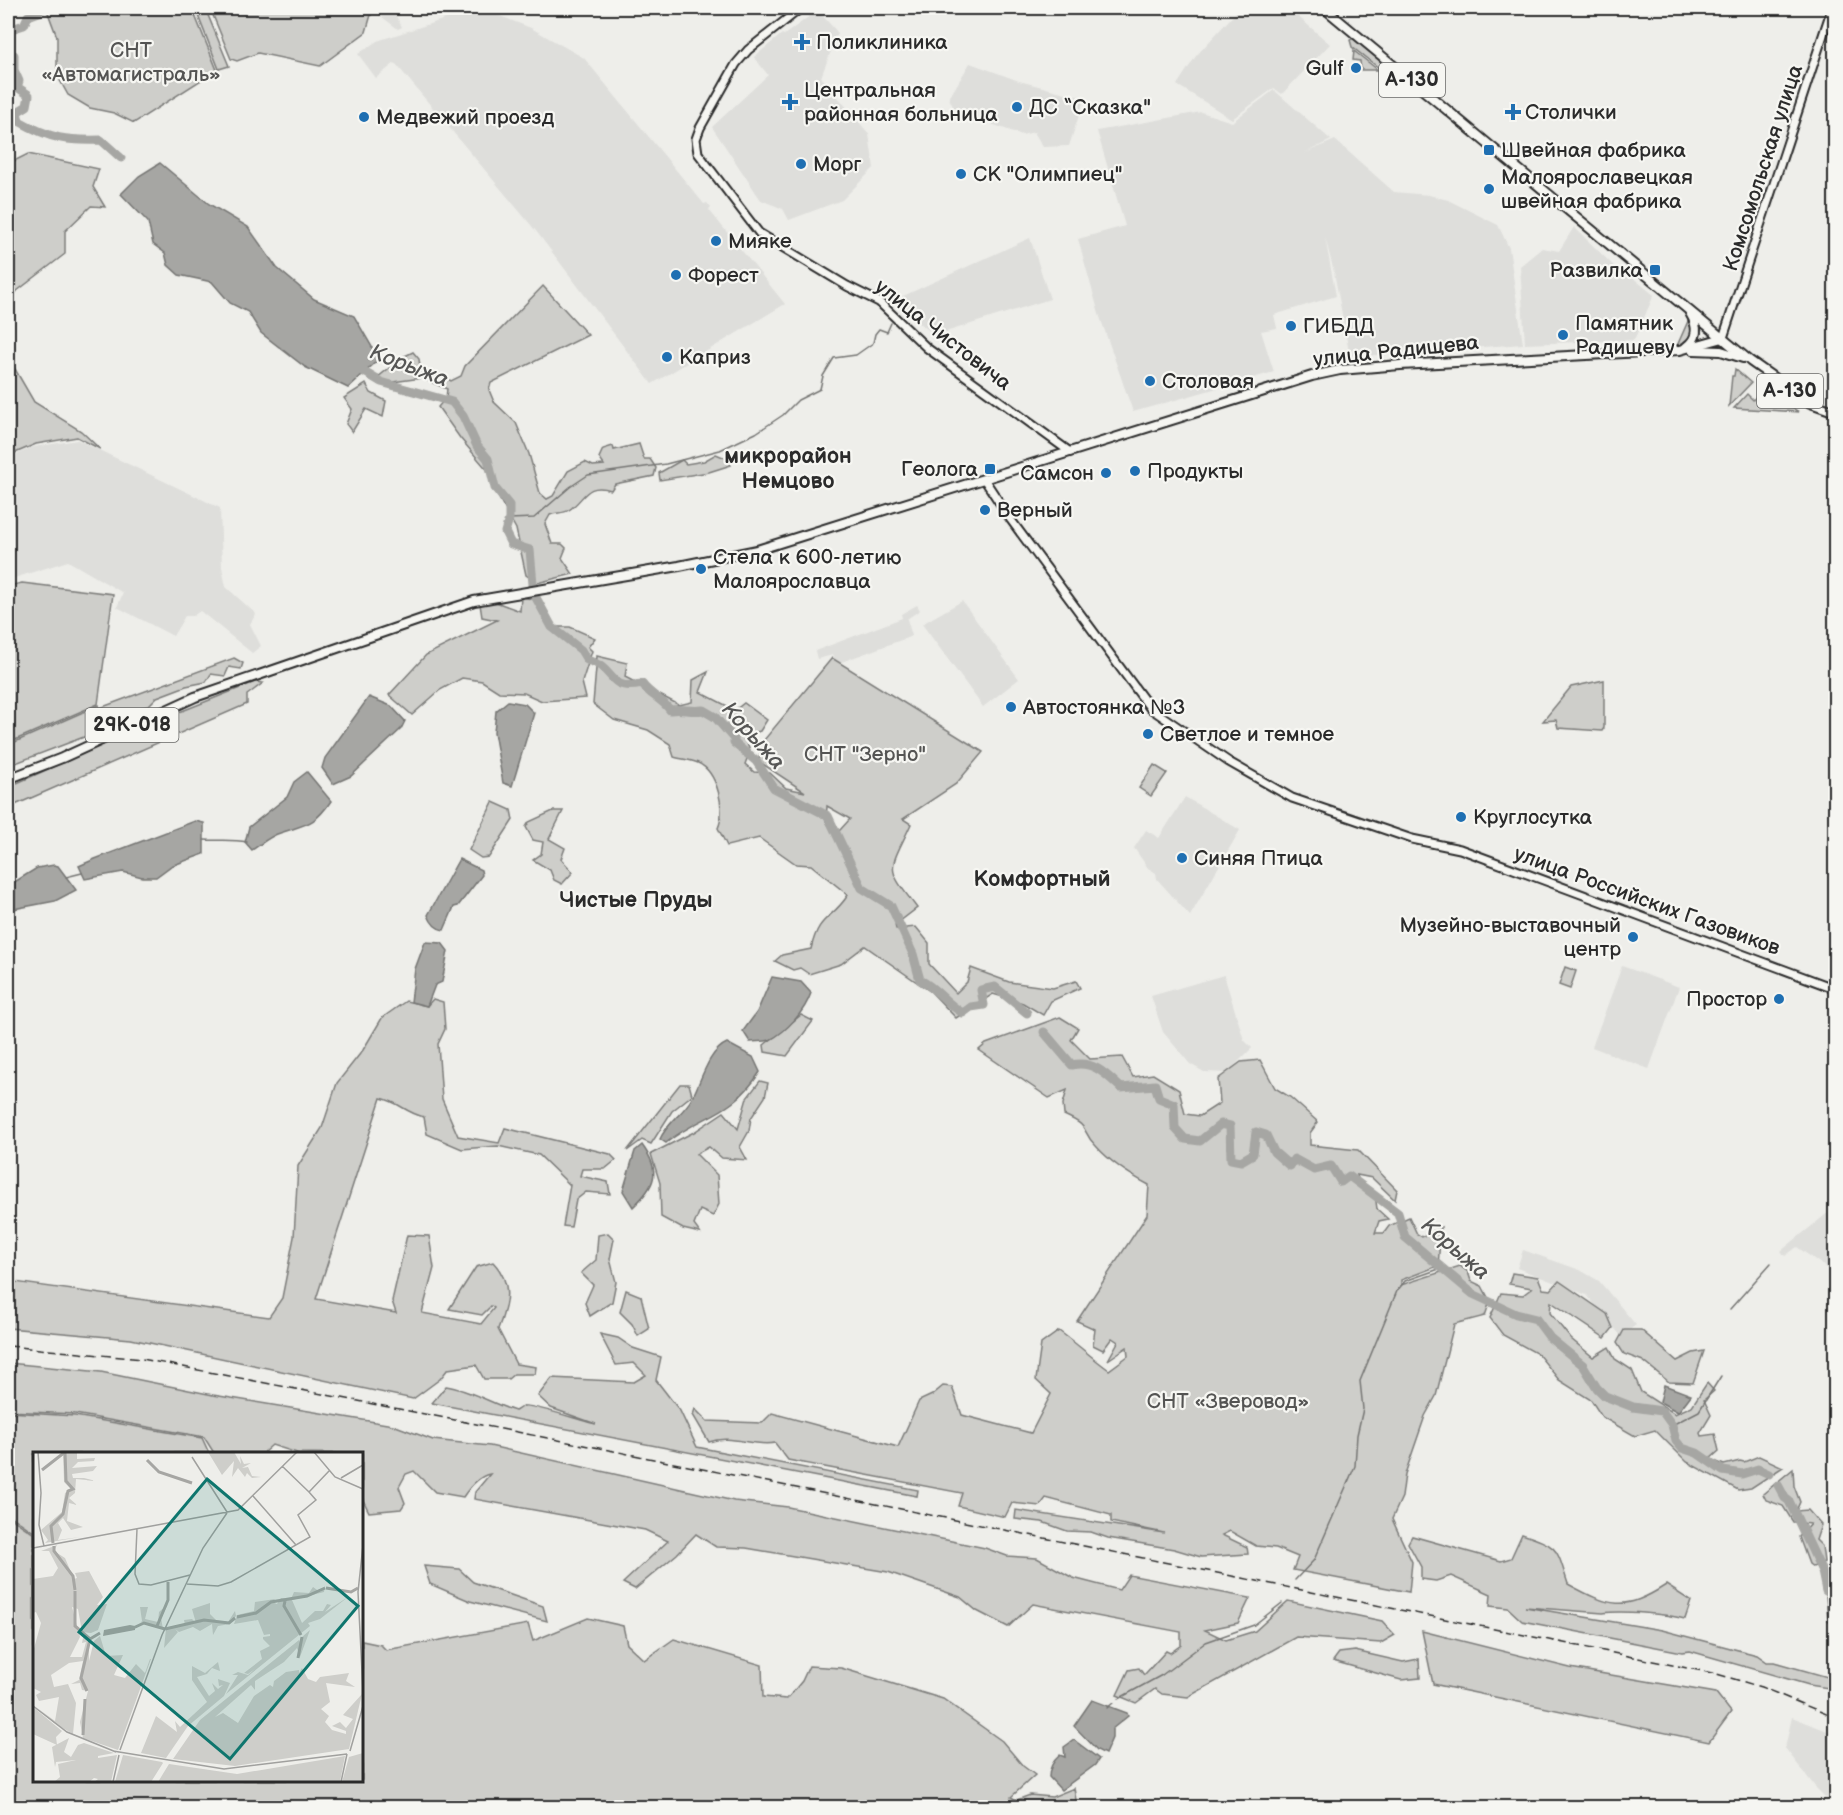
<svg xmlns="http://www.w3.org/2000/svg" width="1843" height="1815" font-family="'Balsamiq Sans',sans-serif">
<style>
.built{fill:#dededb}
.green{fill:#cececa;stroke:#7c7c7a;stroke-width:1.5;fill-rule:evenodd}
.water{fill:#a6a6a3;stroke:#757573;stroke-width:1.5}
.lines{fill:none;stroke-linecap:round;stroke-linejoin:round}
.stream{stroke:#757573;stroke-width:1.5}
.river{stroke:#a6a6a3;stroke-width:9}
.secondary-casing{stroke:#2b2b2b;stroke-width:11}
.primary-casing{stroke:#2b2b2b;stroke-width:12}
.secondary{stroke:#f6f6f2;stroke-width:7}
.primary{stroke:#f6f6f2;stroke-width:8}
.rail{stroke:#2b2b2b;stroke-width:1.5;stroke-dasharray:9 4.5;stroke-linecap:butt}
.poi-dot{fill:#1f6fb2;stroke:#f6f6f2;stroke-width:2}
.labels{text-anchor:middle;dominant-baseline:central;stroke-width:4.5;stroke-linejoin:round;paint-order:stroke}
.shield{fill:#f6f6f2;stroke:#686867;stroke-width:1.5}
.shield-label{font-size:20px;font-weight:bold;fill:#2b2b2b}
.poi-label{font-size:21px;fill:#2b2b2b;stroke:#f6f6f2;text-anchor:start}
.park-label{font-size:21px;fill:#545453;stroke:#f6f6f2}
.street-label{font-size:21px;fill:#2b2b2b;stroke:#f6f6f2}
.water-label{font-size:22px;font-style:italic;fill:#565655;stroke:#f6f6f2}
.neighbourhood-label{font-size:22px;font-weight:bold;fill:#2b2b2b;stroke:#f6f6f2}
.inset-river{fill:none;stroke:#a6a6a3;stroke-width:3}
.inset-road{fill:none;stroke:#a0a09e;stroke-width:1.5}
.view{fill:#0f766e;fill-opacity:0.15;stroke:#0f766e;stroke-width:3}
.inset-edge{fill:none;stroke:#2b2b2b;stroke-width:3}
</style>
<rect width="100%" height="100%" fill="#eeeeea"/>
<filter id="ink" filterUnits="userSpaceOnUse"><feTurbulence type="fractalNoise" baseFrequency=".0167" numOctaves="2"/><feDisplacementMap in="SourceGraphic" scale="12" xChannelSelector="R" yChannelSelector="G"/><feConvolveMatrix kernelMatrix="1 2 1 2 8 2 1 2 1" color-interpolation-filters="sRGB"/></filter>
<g filter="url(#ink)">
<g class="built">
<path d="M 370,8 L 396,8 L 395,14 L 402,27 L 398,29 Z"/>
<path d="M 479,8 L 531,28 L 584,58 L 704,204 L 707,203 L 711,208 L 709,210 L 785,304 L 652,384 L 536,231 L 395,63 L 376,78 L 358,54 L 377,41 Z"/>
<path d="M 1240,8 L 1288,8 L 1330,44 L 1282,94 L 1274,88 L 1232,119 L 1177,85 L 1196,56 Z"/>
<path d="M 814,13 L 821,14 L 838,33 L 821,77 L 869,134 L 874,168 L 842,200 L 789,220 L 783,209 L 761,200 L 712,127 L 768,75 L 754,57 L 782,34 L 784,35 Z"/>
<path d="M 970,63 L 1019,81 L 1081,97 L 1083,103 L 1069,146 L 1043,147 L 1034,132 L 1022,135 L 955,111 L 949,98 Z"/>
<path d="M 1274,90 L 1331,140 L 1305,153 L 1335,140 L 1394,192 L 1429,195 L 1448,200 L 1498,225 L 1509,248 L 1523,344 L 1350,357 L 1334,272 L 1325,237 L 1336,296 L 1274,315 L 1277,328 L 1261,331 L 1274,372 L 1133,412 L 1099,314 L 1078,239 L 1125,226 L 1097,131 L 1201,112 L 1232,122 Z"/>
<path d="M 1574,227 L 1624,276 L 1627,273 L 1654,295 L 1634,340 L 1525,344 L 1520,266 L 1542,248 L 1559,251 Z"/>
<path d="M 1030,238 L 1050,299 L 936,335 L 900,310 L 901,297 Z"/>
<path d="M 78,440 L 220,508 L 222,567 L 226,587 L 256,614 L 250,624 L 261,646 L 252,653 L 200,611 L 193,616 L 185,616 L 173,636 L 117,607 L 123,593 L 68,561 L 8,580 L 8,458 L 33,447 Z"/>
<path d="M 962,601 L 1019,679 L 983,707 L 922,624 Z"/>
<path d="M 917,605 L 920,610 L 907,619 L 912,636 L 836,664 L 833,655 L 817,659 L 815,651 L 902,618 L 901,614 Z"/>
<path d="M 1185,797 L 1240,830 L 1190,916 L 1157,879 L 1156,873 L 1148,868 L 1134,848 L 1146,830 L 1159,838 Z"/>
<path d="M 1622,966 L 1679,987 L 1649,1069 L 1592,1047 Z"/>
<path d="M 1224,975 L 1244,1040 L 1252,1048 L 1227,1073 L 1204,1072 L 1190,1064 L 1163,1032 L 1151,996 Z"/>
<path d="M 1835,1207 L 1835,1274 L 1797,1247 L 1785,1256 L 1781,1251 Z"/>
<path d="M 1523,1250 L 1580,1270 L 1599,1281 L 1636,1325 L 1621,1336 L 1587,1295 L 1517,1268 Z"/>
<path d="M 1792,1717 L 1835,1734 L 1835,1807 L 1816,1788 L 1785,1748 Z"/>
</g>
<g class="green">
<path d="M 32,8 L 48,8 L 23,24 Z"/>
<path d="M 51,8 L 192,8 L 217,70 L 134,123 L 114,113 L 90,108 L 68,95 L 57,75 L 57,37 L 47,10 Z"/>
<path d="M 195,8 L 205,8 L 229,66 L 219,69 Z"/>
<path d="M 210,8 L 373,8 L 366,32 L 320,66 L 258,53 L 237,61 L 231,59 Z"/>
<path d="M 1355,37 L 1386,64 L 1385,66 L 1379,68 L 1352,47 L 1350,40 Z"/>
<path d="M 1354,51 L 1378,70 L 1361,70 L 1360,61 L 1353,60 Z"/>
<path d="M 28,154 L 99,169 L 93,187 L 105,207 L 91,206 L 65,231 L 65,254 L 17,291 L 8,304 L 8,164 Z"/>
<path d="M 543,286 L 588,335 L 491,383 L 489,390 L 494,402 L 516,423 L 529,454 L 540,493 L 547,499 L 553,496 L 568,471 L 585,462 L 593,466 L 604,465 L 599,458 L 603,449 L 613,446 L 614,450 L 639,444 L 644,459 L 650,459 L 656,468 L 654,476 L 615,484 L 611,490 C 586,482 585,499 569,510 C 563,514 556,512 550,515 L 545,524 L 552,544 L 562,544 L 566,548 L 562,558 L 573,574 L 537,583 L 526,575 L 516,529 L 496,493 L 490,473 L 460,438 L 438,407 L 446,398 L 447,389 L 422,378 L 385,383 L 377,378 L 403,357 L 413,352 L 419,359 L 420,367 L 433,374 L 438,373 L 451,381 L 461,376 L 465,366 Z"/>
<path d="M 1689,319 L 1693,326 L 1692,339 L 1682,346 L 1677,346 Z"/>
<path d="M 8,357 L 34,402 L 81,431 L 100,449 L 77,437 L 36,444 L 8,456 Z"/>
<path d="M 1735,369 L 1751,383 L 1729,406 L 1732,376 L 1734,376 Z"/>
<path d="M 366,384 L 371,393 L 386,401 L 383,417 L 366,409 L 352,432 L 346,424 L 352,409 L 344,398 Z"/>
<path d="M 1762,390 L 1799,412 L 1734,408 L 1747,394 L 1753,400 Z"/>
<path d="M 716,454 L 728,459 L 731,465 L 709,472 L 660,480 L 659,473 L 682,460 L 686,464 L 704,461 Z"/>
<path d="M 22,583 L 113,594 L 98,704 L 8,743 L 8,586 Z"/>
<path d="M 521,597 L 537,600 L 556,627 L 570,627 L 595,638 L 588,647 L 592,651 L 582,682 L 586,698 L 542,701 L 524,693 L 499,692 L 482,681 L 462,678 L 440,690 L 412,715 L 389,695 L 426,655 L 497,620 L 482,617 L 480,604 L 493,601 L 520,611 Z"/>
<path d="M 597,656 L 627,663 L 625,677 L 679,705 L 692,702 L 693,680 L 708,672 L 700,692 L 735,710 L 744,703 L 767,720 L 760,731 L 744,736 L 750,751 L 745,764 L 754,772 L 770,773 L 786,788 L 805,792 L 758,761 L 764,740 L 832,658 L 983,752 L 956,784 L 903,819 L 911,824 C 889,872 884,865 917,908 L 895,925 L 896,929 L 916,927 L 929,943 L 929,964 L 956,993 L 967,982 L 971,968 L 1009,982 L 1053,988 L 1076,981 L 1080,988 L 1051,1001 L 1043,1015 L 1023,1003 L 993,994 L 956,1018 L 931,992 L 865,946 L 841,964 L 809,974 L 800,968 L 793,970 L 775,961 L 782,955 L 811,949 C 819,914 831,921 848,895 L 811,865 L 796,864 L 759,838 L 727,846 L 718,828 C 726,811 718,772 698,763 C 691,760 681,759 674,757 L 670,744 L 648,730 L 614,720 L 593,704 ZM 827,806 L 850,819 L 840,830 L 832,831 L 826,821 Z"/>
<path d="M 234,658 L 243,663 L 241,669 L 229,667 L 225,676 L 211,674 L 206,682 L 186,686 L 157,697 L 148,706 L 117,714 L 97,732 L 8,766 L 8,745 L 99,705 L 100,708 Z"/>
<path d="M 1604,680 L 1604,728 L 1602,731 L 1558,728 L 1556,720 L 1543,721 L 1571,687 Z"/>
<path d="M 255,682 L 263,683 L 247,695 L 247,704 L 8,808 L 8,787 L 147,725 Z"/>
<path d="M 1154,765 L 1167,773 L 1151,796 L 1139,788 Z"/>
<path d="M 493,802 L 511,810 L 513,820 L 489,857 L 481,858 L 469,850 Z"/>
<path d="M 553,811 L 563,811 L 549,839 L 565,848 L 561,859 L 573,872 L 562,884 L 554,880 L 550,870 L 533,860 L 541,854 L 543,842 L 533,840 L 526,827 L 529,822 Z"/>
<path d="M 1565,967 L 1576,971 L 1570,989 L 1559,985 Z"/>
<path d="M 433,999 L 443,1002 L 445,1029 L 438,1044 L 442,1099 L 458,1136 L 499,1143 L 505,1128 L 610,1154 L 616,1160 L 605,1169 L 582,1169 L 580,1176 L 608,1182 L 610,1194 L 586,1192 L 576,1200 L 571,1227 L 563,1226 L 570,1185 L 539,1155 L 498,1146 L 462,1149 L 427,1134 L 424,1117 C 404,1112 401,1103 381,1098 L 316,1299 L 396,1313 L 392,1301 L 407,1235 L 429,1236 L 434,1268 L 422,1313 L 481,1324 L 494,1308 L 491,1306 L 482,1315 L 449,1309 L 476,1267 L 493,1262 C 513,1283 508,1304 498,1329 L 516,1364 L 536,1367 L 535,1374 L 514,1374 L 508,1379 L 484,1379 L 476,1365 L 448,1369 L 440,1379 L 413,1399 L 131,1339 L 8,1328 L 8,1281 L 269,1317 L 282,1298 L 294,1237 L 298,1166 L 322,1128 L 337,1083 L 363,1050 L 382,1018 L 406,1001 L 427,1006 Z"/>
<path d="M 801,1015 L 813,1021 L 787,1056 L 765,1052 L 764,1045 Z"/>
<path d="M 1060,1017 L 1078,1028 L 1071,1040 L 1090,1059 L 1122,1057 L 1133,1077 L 1153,1074 L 1179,1090 L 1185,1114 L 1200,1116 L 1220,1103 L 1218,1079 L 1241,1062 L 1260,1060 L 1275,1088 L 1290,1097 L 1318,1122 L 1310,1133 L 1310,1145 L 1358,1150 L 1397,1190 L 1395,1200 L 1372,1178 L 1357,1175 L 1360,1186 L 1375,1194 L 1377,1209 L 1388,1219 L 1379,1221 L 1375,1233 L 1384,1233 L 1389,1226 L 1409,1217 L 1417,1234 L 1422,1237 L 1441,1227 L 1438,1266 L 1401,1280 L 1401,1285 L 1460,1266 L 1468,1272 L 1471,1281 L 1482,1286 L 1490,1301 L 1485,1316 L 1454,1324 L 1436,1396 L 1425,1416 L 1405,1474 L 1402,1497 L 1392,1519 L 1412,1562 L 1409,1592 L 1293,1570 L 1298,1557 L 1276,1548 L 1256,1546 L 1230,1531 L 1222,1535 L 1247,1547 L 1248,1554 L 1201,1557 L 1174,1549 L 1108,1538 L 1091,1532 L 1067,1531 L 1042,1522 L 1015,1519 L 1016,1510 L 1164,1533 L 1111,1522 L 1111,1515 L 1046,1498 L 1040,1506 L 1012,1503 L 1005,1517 L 958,1506 L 962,1493 L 788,1460 L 775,1443 C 752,1447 731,1434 709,1442 L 693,1415 L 695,1409 L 707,1421 L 762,1423 L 772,1413 L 898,1447 L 919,1401 L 932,1395 L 943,1386 L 952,1387 L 962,1415 L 1031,1433 L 1051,1394 L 1036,1380 L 1041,1344 L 1059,1331 C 1077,1344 1091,1357 1109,1370 L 1128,1356 L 1127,1347 L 1108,1360 L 1118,1342 L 1112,1338 L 1103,1350 L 1093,1345 L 1095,1329 L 1077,1321 L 1147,1215 L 1149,1185 C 1130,1175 1111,1163 1096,1146 C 1079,1129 1093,1128 1064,1115 L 1063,1104 L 1067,1090 L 1049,1098 L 979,1050 L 986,1044 Z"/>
<path d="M 760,1081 L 768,1083 L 765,1097 L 751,1118 L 749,1131 L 740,1147 L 747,1160 L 722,1158 L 709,1147 L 696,1154 L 717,1175 L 719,1204 L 713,1216 L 700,1210 L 694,1225 L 700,1233 L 683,1229 L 661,1217 L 660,1183 L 651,1154 L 694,1132 L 724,1112 L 738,1129 L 747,1098 Z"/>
<path d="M 680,1084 L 689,1084 L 692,1095 L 672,1111 L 651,1144 L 642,1140 L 627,1151 Z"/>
<path d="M 608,1233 L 614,1239 L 610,1259 L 616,1282 L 612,1302 L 590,1316 L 585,1303 L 593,1285 L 581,1273 L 596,1260 L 598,1235 Z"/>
<path d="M 1512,1273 L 1538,1277 L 1543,1289 L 1551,1290 L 1559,1281 L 1607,1314 L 1613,1328 L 1605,1338 L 1551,1302 L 1550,1313 L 1571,1339 L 1593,1357 L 1609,1347 L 1615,1359 L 1632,1370 L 1641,1392 L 1675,1414 L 1692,1406 L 1707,1383 L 1714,1391 L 1704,1400 L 1711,1415 L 1700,1433 L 1701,1436 L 1715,1434 L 1719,1451 L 1710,1459 L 1724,1465 L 1740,1461 L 1744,1462 L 1759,1456 L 1783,1467 L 1751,1488 L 1738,1490 L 1687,1462 L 1655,1430 L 1635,1436 L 1602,1417 L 1591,1400 L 1559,1380 L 1538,1354 L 1503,1335 L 1490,1318 L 1501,1293 L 1523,1295 L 1532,1288 L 1509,1284 Z"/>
<path d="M 626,1290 L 641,1296 L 649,1329 L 638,1336 L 632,1324 L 620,1312 Z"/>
<path d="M 1624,1330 L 1641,1330 L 1677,1361 L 1693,1353 L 1704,1351 L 1693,1383 L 1669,1382 L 1643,1361 L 1624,1354 L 1617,1343 Z"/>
<path d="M 600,1334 L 618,1338 L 633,1348 L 661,1357 L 656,1380 L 680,1411 L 697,1447 L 918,1490 L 917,1496 L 432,1403 L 446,1386 C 471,1390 492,1404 515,1411 C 517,1410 522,1406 524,1406 C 532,1404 582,1421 596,1424 L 551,1408 L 538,1396 L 552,1378 L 634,1382 L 646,1375 L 634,1363 L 616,1365 Z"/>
<path d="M 8,1363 L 101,1372 L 213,1395 L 393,1425 L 433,1440 L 490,1446 L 734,1501 L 788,1507 L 985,1548 L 1007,1556 L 1037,1558 L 1073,1578 L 1119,1590 L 1129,1575 L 1250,1598 L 1238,1623 L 1205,1630 L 1226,1640 L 1255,1631 L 1288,1601 L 1382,1621 L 1395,1635 L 1381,1643 L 1296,1637 L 1188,1697 L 1162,1694 L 1155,1689 L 1136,1703 L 1117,1695 L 1129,1670 L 1139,1668 L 1144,1675 L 1166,1651 L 1170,1653 L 1181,1645 L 1181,1632 L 1033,1604 L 1008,1627 L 977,1611 L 960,1597 L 888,1572 L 746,1548 L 716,1547 L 696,1534 L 677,1554 L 635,1589 L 623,1583 L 668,1541 L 645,1530 L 474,1499 L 475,1492 L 490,1474 C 478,1476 469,1488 463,1497 L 435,1492 L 414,1471 L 406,1474 L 399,1487 L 405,1503 L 401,1509 L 369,1512 L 362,1498 L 362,1454 L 297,1453 L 272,1445 L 263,1453 L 214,1453 L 204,1437 L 75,1414 L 8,1411 Z"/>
<path d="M 8,1412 L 75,1416 L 202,1438 L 209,1453 L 34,1454 L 34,1532 L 8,1514 Z"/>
<path d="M 1793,1469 L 1794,1486 L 1800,1502 L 1796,1511 L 1808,1510 L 1821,1525 L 1816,1540 L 1822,1546 L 1824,1562 L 1813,1567 L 1809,1564 L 1799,1537 L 1810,1524 L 1793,1522 L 1783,1506 L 1766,1500 L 1763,1494 Z"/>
<path d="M 8,1516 L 34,1534 L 34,1780 L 362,1780 L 362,1641 L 381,1645 L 386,1650 L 528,1624 L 533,1641 L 588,1618 L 623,1626 L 627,1644 L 644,1660 L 674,1639 L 762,1665 L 763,1697 L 787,1699 L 802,1681 L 809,1666 L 841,1668 L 943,1699 L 1002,1741 L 1023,1766 L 1035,1775 L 1011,1797 L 1017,1800 L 1030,1795 L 1052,1797 L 1074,1788 L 1076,1800 L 1068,1808 L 8,1807 Z"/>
<path d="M 1522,1534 C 1560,1547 1556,1547 1568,1584 C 1610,1607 1624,1612 1666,1585 L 1691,1601 L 1685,1619 C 1667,1614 1621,1610 1603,1613 L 1525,1607 L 1662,1630 L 1757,1655 L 1767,1662 L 1774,1662 L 1835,1679 L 1835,1689 L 1809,1685 L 1690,1651 L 1682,1652 L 1522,1621 L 1508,1608 L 1490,1606 L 1491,1594 L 1451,1576 L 1436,1581 L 1421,1579 L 1421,1567 L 1408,1543 L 1412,1536 L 1501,1561 L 1511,1558 Z"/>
<path d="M 424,1566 L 459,1569 L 473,1582 L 543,1606 L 547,1621 L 470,1601 L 430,1584 Z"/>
<path d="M 1835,1590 L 1835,1628 L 1828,1620 L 1826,1596 Z"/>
<path d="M 1422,1631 L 1570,1668 L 1716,1693 L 1731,1712 L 1709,1742 L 1433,1684 Z"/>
<path d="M 1355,1651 L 1403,1662 L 1419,1659 L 1420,1678 L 1401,1680 L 1333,1661 L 1339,1653 Z"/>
</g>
<g class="water">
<path d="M 160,163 L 209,204 L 248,227 L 277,268 L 314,299 L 354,316 L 379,359 L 348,388 L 305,367 L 261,333 L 248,312 L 230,303 L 212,282 L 179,275 L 168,265 L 165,253 L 153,244 L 148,222 L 121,194 L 139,176 Z"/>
<path d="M 369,697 L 391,706 L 405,721 L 401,729 L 351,776 L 333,784 L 322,768 L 325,758 Z"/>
<path d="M 508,701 L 525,704 L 534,713 L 512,786 L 503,783 L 494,732 L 496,711 Z"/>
<path d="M 307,772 L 331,801 C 314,826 306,824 280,833 C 270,836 261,844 252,850 L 245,842 L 249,827 L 287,797 L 294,782 Z"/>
<path d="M 195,821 L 204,823 L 204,854 L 171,866 L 156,877 L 142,877 L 123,872 L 85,879 L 79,866 L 95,859 Z"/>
<path d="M 459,859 L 481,870 L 482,875 L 458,906 L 454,907 L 444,930 C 436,929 431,923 428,915 Z"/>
<path d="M 54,865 L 58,866 L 76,890 L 55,901 L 8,910 L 8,886 L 37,868 Z"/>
<path d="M 425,942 L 442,943 L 448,951 L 442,982 L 435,985 L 427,1006 L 411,1002 L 415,969 Z"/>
<path d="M 772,977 L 801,982 L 811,993 C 805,1011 787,1031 770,1040 C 764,1042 756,1041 750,1042 L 743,1031 L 757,1012 Z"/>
<path d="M 727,1043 L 753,1057 L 760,1072 C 730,1118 703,1113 666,1143 L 660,1139 C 667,1123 684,1113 692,1098 C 701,1082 708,1051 727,1043 Z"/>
<path d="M 642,1145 C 662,1172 655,1186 633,1207 L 623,1191 L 635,1151 Z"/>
<path d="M 1664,1385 L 1691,1395 L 1678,1412 L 1660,1402 Z"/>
<path d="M 1092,1700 L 1127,1713 L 1128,1716 L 1112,1729 L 1112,1738 L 1105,1754 L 1097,1750 L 1074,1726 Z"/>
<path d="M 1074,1740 L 1099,1759 L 1095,1765 L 1061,1790 L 1049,1777 C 1049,1768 1053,1761 1060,1755 L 1065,1757 L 1064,1747 Z"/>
</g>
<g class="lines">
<g class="stream">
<path d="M 8,117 L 19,121"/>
<path d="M 509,519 L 534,518 L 570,487 L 588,475 L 666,464 L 720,450 L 756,433 L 783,415 L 798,400 L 820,389 L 823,376 L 834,358 L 856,355 L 873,343 L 875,334 L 879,329 L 887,332 L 891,323"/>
<path d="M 204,840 C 220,841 232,839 247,842"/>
<path d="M 66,877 L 82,873"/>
<path d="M 1730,1309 L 1771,1263"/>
<path d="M 1672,1425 L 1699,1411 L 1721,1376"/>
<path d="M 1295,1580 L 1314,1560 L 1355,1466 L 1357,1435 L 1363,1409 L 1360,1381 L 1397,1291 L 1405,1281 L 1442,1268"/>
<path d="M 1118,1699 L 1162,1675 L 1206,1642 L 1254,1625 L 1282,1603"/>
<path d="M 1107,1708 L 1113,1703"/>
</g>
<g class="river">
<path d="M 8,30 L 24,25 L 28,16 L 39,12 L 39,8"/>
<path d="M 8,56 L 14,55 L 14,70 L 19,81 L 17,87 L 29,95 L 27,106 L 17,112 L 19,121 C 51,139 66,141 101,140 L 121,158"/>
<path d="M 356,367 L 381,382 L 452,402 L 463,416 L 477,446 L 488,459 L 495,488 L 509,505 L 509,519 L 505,532 L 511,544 L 530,550 L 533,584"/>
<path d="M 534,594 L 552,627 L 581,650 L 587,660 C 617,668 606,692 642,684 C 650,695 662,699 670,710 C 682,708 691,712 703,710 L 715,717 L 734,739 L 734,743 L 756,761 L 774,788 L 828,816 L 862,888 L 891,906 L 913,954 L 920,980 C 937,988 946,1004 963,1013 L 971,1007 L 984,1005 L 981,990 L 995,987 L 1027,1013"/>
<path d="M 1044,1032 L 1072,1065 C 1093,1060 1107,1075 1121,1088 L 1155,1085 L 1159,1098 L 1174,1104 L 1175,1128 L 1185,1139 L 1200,1141 L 1221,1124 L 1230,1126 L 1231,1159 L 1241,1161 L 1253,1154 L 1256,1132 L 1266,1135 L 1274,1152 L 1290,1166 L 1294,1159 L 1314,1170 L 1331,1166 L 1341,1182 L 1349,1176 L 1398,1213 L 1405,1237 L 1473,1294 L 1516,1314 L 1536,1319 L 1550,1338 L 1583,1365 L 1597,1388 L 1605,1396 L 1633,1407 L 1662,1411 L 1672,1425 L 1676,1441 L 1682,1448 L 1697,1453 L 1723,1471 L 1742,1474 L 1758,1469 L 1769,1474"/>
<path d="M 1778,1485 L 1785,1498 L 1789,1501 L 1822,1571 L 1826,1591 L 1836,1596"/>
</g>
<defs>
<g id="secondary">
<path d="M 801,8 L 748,50 L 736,64 L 700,128 L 696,139 L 698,153 L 759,233 L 847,286 L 879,302 L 927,348 L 1070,452"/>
<path d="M 1723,338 L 1832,8"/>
<path d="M 984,479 L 1011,520 L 1150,708 L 1229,762 L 1292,798 L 1412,839 L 1460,849 L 1836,989"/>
</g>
<g id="primary">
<path d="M 1324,8 L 1750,361 L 1808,402 L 1836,412"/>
<path d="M 1686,347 C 1699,338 1698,326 1690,313"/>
<path d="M 1693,350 L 1721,351 L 1743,358"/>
<path d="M 8,779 L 62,758 L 195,697 L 474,601 L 679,566 L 757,550 L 1312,376 L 1340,370 L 1400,365 L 1680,350 L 1723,338"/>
</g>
</defs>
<use href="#secondary" class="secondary-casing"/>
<use href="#primary" class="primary-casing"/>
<use href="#secondary" class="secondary"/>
<use href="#primary" class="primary"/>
<path class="rail" d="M 8,1346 L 142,1359 L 599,1448 L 1717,1674 L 1761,1687 L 1836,1718"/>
</g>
</g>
<g class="poi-dot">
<path d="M799 33h6v6h6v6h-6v6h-6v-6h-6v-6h6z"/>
<circle cx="1356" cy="68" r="6"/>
<path d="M787 93h6v6h6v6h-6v6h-6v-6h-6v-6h6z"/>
<circle cx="1017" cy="107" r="6"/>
<path d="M1510 103h6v6h6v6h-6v6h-6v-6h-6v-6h6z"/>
<circle cx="364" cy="117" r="6"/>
<rect x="1483" y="144" width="12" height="12" rx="3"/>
<circle cx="801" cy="164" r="6"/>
<circle cx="961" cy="174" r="6"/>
<circle cx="1489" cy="189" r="6"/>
<circle cx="716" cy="241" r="6"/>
<rect x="1649" y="264" width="12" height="12" rx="3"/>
<circle cx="676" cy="275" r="6"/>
<circle cx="1291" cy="326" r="6"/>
<circle cx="1563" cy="335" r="6"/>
<circle cx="667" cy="357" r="6"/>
<circle cx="1150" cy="381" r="6"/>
<rect x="984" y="463" width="12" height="12" rx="3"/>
<circle cx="1135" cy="471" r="6"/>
<circle cx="1106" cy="473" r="6"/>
<circle cx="985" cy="510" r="6"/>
<circle cx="701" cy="569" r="6"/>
<circle cx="1011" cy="707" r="6"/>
<circle cx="1148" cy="734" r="6"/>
<circle cx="1461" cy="817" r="6"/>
<circle cx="1182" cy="858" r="6"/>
<circle cx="1633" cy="937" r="6"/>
<circle cx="1779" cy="999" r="6"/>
</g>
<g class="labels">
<g class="shield">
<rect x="1379" y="63" width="66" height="34" rx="4.5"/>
<rect x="1757" y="374" width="66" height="34" rx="4.5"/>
<rect x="85.5" y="708" width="93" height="34" rx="4.5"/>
</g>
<g class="shield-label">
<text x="1412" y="80">А-130</text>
<text x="1790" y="391">А-130</text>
<text x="132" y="725">29К-018</text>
</g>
<g class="poi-label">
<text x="816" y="42">Поликлиника</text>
<text x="1344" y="68" text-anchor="end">Gulf</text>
<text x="804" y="90">Центральная<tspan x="804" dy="24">районная больница</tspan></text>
<text x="1029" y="107">ДС “Сказка"</text>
<text x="1525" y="112">Столички</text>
<text x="376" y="117">Медвежий проезд</text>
<text x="1501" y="150">Швейная фабрика</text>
<text x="813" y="164">Морг</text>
<text x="973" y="174">СК "Олимпиец"</text>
<text x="1501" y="177">Малоярославецкая<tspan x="1501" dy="24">швейная фабрика</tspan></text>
<text x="728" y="241">Мияке</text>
<text x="1643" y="270" text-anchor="end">Развилка</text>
<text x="688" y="275">Форест</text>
<text x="1575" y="323">Памятник<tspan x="1575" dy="24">Радищеву</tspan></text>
<text x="1303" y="326">ГИБДД</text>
<text x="679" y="357">Каприз</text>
<text x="1162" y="381">Столовая</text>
<text x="978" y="469" text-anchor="end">Геолога</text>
<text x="1147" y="471">Продукты</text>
<text x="1094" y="473" text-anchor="end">Самсон</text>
<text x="997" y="510">Верный</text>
<text x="713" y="557">Стела к 600-летию<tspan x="713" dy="24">Малоярославца</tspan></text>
<text x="1023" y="707">Автостоянка №3</text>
<text x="1160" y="734">Светлое и темное</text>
<text x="1473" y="817">Круглосутка</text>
<text x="1194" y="858">Синяя Птица</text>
<text x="1621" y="925" text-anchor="end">Музейно-выставочный<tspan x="1621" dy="24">центр</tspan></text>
<text x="1767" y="999" text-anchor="end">Простор</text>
</g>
<g class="park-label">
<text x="131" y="50">СНТ<tspan x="131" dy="24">«Автомагистраль»</tspan></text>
<text x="865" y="754">СНТ "Зерно"</text>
<text x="1228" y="1401">СНТ «Зверовод»</text>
</g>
<g class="street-label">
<text transform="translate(1763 168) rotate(-72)">Комсомольская улица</text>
<text transform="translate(943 335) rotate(38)">улица Чистовича</text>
<text transform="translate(1396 351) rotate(-6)">улица Радищева</text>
<text transform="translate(1647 901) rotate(20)">улица Российских Газовиков</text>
</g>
<g class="water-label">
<text transform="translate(409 366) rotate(21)">Корыжа</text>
<text transform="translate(753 736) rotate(48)">Корыжа</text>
<text transform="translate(1455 1249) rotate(41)">Корыжа</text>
</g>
<g class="neighbourhood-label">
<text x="788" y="456">микрорайон<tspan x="788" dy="25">Немцово</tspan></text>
<text x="1042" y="879">Комфортный</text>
<text x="636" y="900">Чистые Пруды</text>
</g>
</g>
<g transform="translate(33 1452)">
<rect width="330" height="330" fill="#eeeeea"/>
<path d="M 30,0 L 44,0 L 44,7 L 62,6 L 61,9 L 45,10 L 39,16 L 64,14 L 60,19 L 39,22 L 40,26 L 51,26 L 63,29 L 43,27 L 42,41 L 36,46 L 44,53 L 36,51 L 34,69 L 50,75 L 38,78 L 30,66 L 25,71 L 29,78 L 25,88 L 47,85 L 12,91 L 15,88 L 8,78 L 29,60 L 32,41 L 38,37 L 31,30 ZM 175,0 L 201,0 L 208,12 L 207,4 L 211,12 L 218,11 L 209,16 L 215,15 L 219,24 L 228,25 L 219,26 L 214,21 L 212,25 L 205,16 L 199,25 L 201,9 L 189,23 ZM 24,93 L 21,99 L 32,106 L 41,127 L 44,126 L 42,121 L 56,119 L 70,145 L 64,153 L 74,152 L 65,178 L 58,181 L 49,180 L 45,157 L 39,155 L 47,185 L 37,205 L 49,205 L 53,190 L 49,191 L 50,186 L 56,188 L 56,209 L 61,189 L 67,184 L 73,204 L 90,203 L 81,223 L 92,226 L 103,212 L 112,221 L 117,207 L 118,207 L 85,298 L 50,286 L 47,270 L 55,239 L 49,238 L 47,231 L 38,232 L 46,228 L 50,209 L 36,211 L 18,223 L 21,235 L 35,232 L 43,251 L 40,282 L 21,271 L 0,253 L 22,269 L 26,245 L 6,249 L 3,243 L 8,240 L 0,236 L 0,200 L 8,171 L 3,160 L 0,161 L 0,127 L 20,124 L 25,116 L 16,99 L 8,99 ZM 292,134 L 291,140 L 259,148 L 269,171 L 282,159 L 290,159 L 294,152 L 298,153 L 292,160 L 315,145 L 287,167 L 275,171 L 277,174 L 193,242 L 205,223 L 199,223 L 205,220 L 215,223 L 222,217 L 215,222 L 211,221 L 229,207 L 227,199 L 237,194 L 230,187 L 230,185 L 237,184 L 237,182 L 231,183 L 225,168 L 201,172 L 204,163 L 221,159 L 222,150 L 242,147 L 239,150 L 244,152 L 248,146 L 258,147 L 261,140 L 276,141 L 280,135 L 287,140 ZM 177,151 L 177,162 L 185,170 L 195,170 L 202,159 L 203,164 L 197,172 L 185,174 L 180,183 L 179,172 L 167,179 L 160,175 L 146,180 L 142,177 L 145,180 L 131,196 L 133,177 L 152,173 L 151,168 L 159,167 L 163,171 L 159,157 ZM 135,152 L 128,166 L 130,177 L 109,170 L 104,175 L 109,169 L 107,155 L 115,155 L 112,167 L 125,170 L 126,160 ZM 277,178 L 267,205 L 264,196 L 251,210 L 222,229 L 222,238 L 218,233 L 182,265 L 190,261 L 205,271 L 221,244 L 237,233 L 240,235 L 241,229 L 253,220 L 266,218 L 266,221 L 269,216 L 275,227 L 283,230 L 287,225 L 316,221 L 313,229 L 322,235 L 293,231 L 297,250 L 288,257 L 296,264 L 292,270 L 299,278 L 313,282 L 313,279 L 299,274 L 307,270 L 313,276 L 320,267 L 310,263 L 329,242 L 316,297 L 202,314 L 140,307 L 167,268 L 266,188 L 268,193 L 269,185 ZM 185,210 L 187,219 L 179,216 L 174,222 L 164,225 L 176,244 L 182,239 L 179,231 L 185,237 L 190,233 L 186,234 L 185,227 L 197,231 L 191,244 L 155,274 L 133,306 L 108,301 L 123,264 L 144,280 L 142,269 L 147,275 L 174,250 L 159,228 L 159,214 L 172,221 ZM 0,255 L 29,279 L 23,285 L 24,293 L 0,282 ZM 36,286 L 31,300 L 38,305 L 45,293 L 51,291 L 81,301 L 65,304 L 65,306 L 84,303 L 78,330 L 61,330 L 65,327 L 61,326 L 56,330 L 21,330 L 27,325 L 25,312 L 43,308 L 23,310 L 22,315 L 19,295 ZM 330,301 L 330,330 L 309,330 L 316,305 ZM 90,303 L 129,310 L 130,311 L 118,330 L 82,330 ZM 312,304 L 307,330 L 125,330 L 136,312 L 204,322 Z" fill="#cececa"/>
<path d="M 97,173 L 102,174 L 102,178 L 70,184 L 71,178 Z" fill="#a6a6a3"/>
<path class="inset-river" d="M 114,8 L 126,20 L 159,31M 9,18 L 32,0M 20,91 L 18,74 L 30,62 L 35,39 L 40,37 L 33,29 L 32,0M 21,94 L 21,99 L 40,124 L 42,138M 293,136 L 318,140 L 325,136M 42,139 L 42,174 L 57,187 L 67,181M 252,149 L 251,154 L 268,183M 204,165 L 223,161 L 238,150 L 274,144 L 292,136M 124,174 L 135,148 L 135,130M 98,177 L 111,171 L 132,177M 132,177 L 171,168 L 196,171 L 202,166M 265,206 L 269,185M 54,239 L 48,226 L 57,187M 50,283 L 52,247"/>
<path class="inset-road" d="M 5,0 L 8,41 L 6,73 L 11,94M 281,0 L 302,25 L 330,37M 159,5 L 194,60M 249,14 L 276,40M 308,26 L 330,13M 220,44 L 263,93M 104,77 L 102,122 L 106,132 L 118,133 L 157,123M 330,93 L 325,140 L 330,240M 0,96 L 205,58 L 264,0M 154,132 L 185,134 L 198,130 L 277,85 L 265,63 L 283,48 L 276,40 L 296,19M 0,254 L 34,280 L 83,300M 87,298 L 129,183 L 170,96 L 194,61M 80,299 L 191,317 L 314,302M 317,299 L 330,254M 80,330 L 86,303M 308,330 L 314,302"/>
<path class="view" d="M 174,27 L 325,154 L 197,307 L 46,180 Z"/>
<rect width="330" height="330" class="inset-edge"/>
</g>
<rect width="1843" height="1815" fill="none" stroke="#f6f6f2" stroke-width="30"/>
<rect x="15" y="15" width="1813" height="1785" fill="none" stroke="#2b2b2b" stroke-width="2" filter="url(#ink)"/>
</svg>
